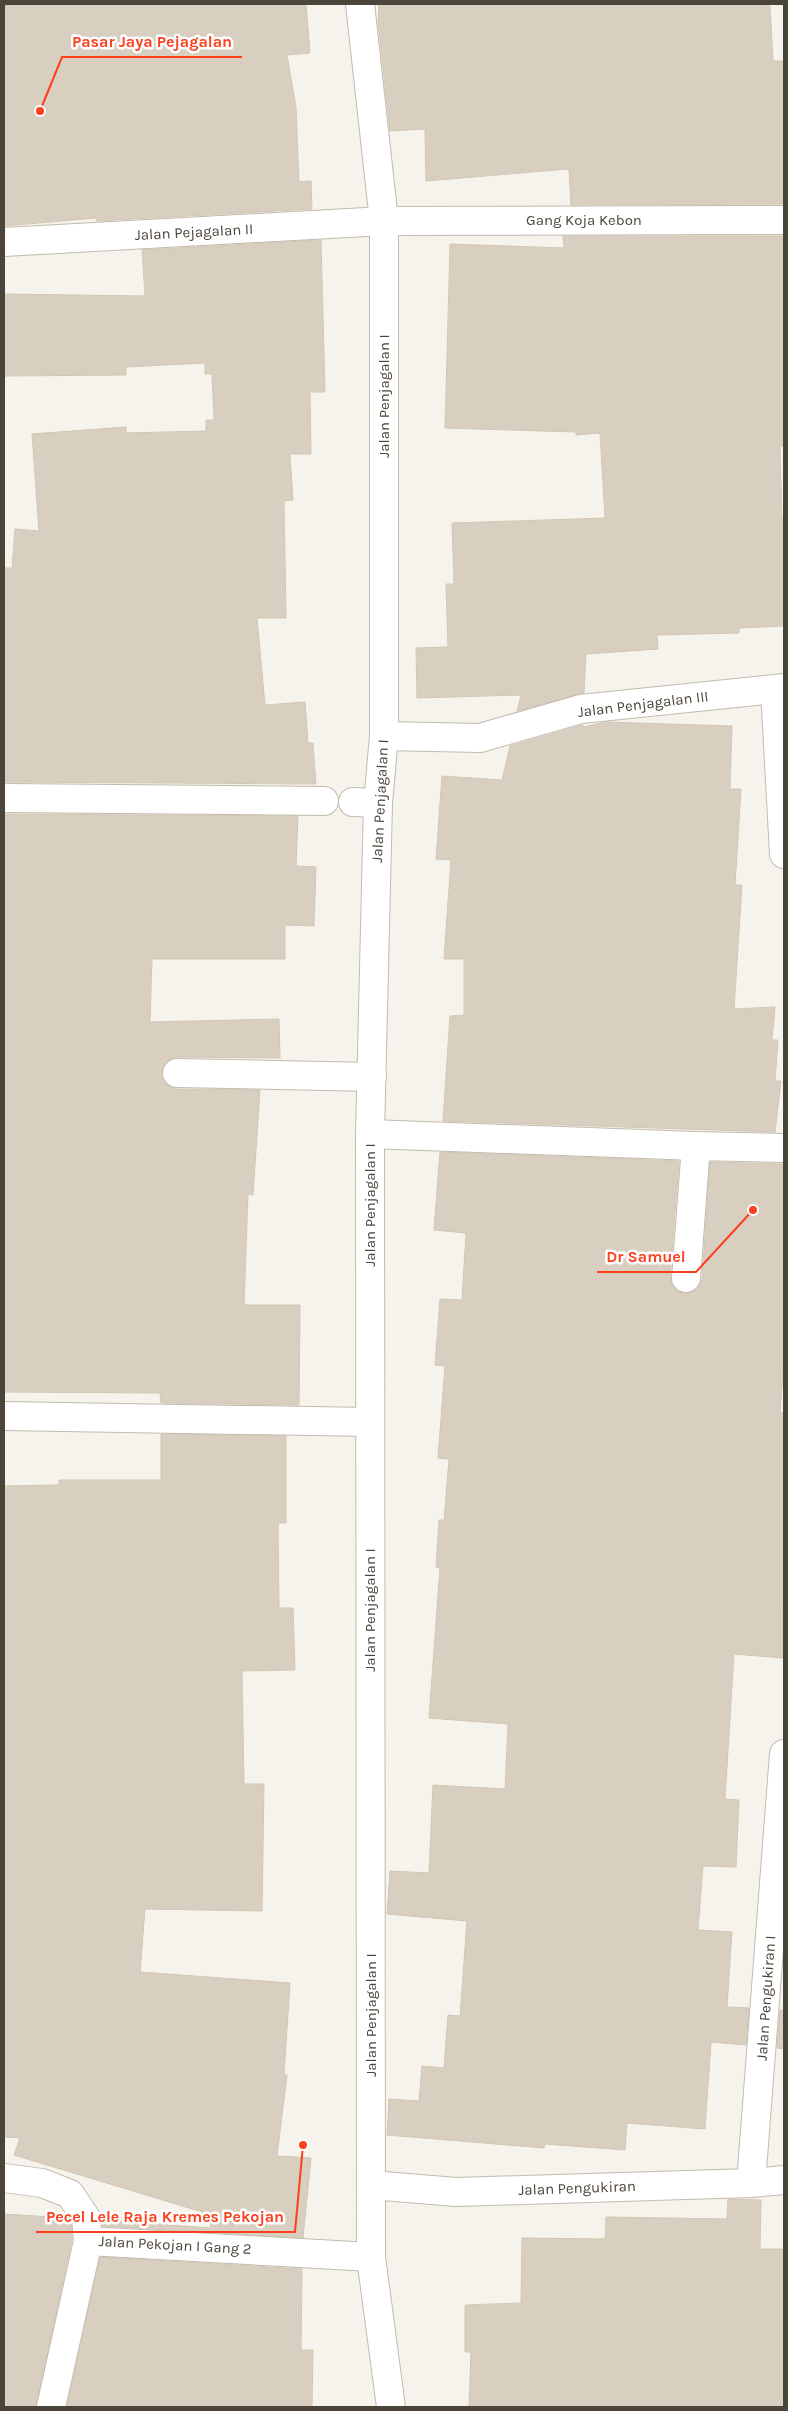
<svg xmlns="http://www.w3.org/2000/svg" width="788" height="2411" font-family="Karla,sans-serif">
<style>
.building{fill:#d8cfc1;stroke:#d3c7b4}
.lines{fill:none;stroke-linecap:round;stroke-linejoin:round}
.street-casing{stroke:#c2bbae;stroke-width:30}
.street{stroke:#fff;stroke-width:28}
.labels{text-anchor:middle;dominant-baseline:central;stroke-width:5;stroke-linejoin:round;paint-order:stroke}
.street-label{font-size:15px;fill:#4b4439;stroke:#fff}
.leader{fill:none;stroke:#fc3f1d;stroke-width:2}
.callout-dot{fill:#fc3f1d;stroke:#fff;stroke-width:2}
.callout-label{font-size:16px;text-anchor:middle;font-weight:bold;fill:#fc3f1d;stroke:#fff;stroke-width:5;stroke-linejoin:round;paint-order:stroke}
</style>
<rect width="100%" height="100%" fill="#f6f3ec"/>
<g class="building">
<path d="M 4,4 L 306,4 L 310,53 L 287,55 L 296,107 L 299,182 L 311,181 L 312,209 L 97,221 L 96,218 L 4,226 Z"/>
<path d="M 379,4 L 770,4 L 773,61 L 784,61 L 784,204 L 571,205 L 569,169 L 426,181 L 425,129 L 390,131 L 378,21 Z"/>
<path d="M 563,236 L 784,236 L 784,446 L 780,446 L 782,518 L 784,517 L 784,626 L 739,628 L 739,633 L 657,635 L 658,649 L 586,654 L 584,693 L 517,711 L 521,695 L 417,698 L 416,648 L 448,647 L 446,584 L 454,584 L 452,523 L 605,518 L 600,433 L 576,435 L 576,432 L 445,428 L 450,244 L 564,248 Z"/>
<path d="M 321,240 L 325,392 L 310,392 L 311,454 L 290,454 L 293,500 L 284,501 L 286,618 L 257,618 L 265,705 L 305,702 L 308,743 L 313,743 L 316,784 L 4,782 L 4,568 L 12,568 L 15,529 L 39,531 L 32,434 L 126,427 L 126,433 L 206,431 L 206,420 L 214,420 L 212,374 L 205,374 L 205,363 L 126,367 L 126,375 L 4,376 L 4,294 L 145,296 L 142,250 Z"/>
<path d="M 606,722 L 732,726 L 730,789 L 741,789 L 735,885 L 742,885 L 734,1009 L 775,1007 L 772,1040 L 778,1040 L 775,1081 L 781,1081 L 775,1132 L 443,1121 L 450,1016 L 464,1015 L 464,959 L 444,959 L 451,860 L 436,859 L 442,776 L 502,780 L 510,746 L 583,725 L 583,727 Z"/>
<path d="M 4,814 L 298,816 L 296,866 L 316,867 L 314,926 L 285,925 L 285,959 L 152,959 L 150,1022 L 279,1019 L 280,1058 L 177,1057 L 170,1059 L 164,1065 L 161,1073 L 164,1081 L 169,1086 L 176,1089 L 260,1090 L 253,1195 L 248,1194 L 244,1305 L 300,1305 L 299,1405 L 161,1403 L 160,1393 L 4,1392 Z"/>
<path d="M 440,1152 L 679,1161 L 670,1277 L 672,1284 L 677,1291 L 685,1294 L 692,1292 L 699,1287 L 702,1279 L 710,1162 L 784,1164 L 784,1361 L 780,1413 L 784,1413 L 783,1658 L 734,1654 L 725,1799 L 739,1800 L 736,1867 L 703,1866 L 698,1930 L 732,1932 L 727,2007 L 749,2008 L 746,2045 L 711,2042 L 705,2129 L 627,2123 L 625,2150 L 545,2144 L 544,2148 L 387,2135 L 389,2099 L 419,2101 L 422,2066 L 444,2068 L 448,2015 L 460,2016 L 467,1921 L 387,1914 L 390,1871 L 429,1873 L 433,1785 L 505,1789 L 508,1724 L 429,1718 L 440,1568 L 436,1567 L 439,1520 L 444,1520 L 449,1459 L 438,1458 L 445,1366 L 435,1365 L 440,1299 L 462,1300 L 466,1233 L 434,1230 Z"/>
<path d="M 161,1434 L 286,1436 L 286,1523 L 278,1523 L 279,1608 L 293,1608 L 295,1670 L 242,1671 L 244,1784 L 264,1784 L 262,1911 L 145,1909 L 140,1972 L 290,1983 L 284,2075 L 287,2075 L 277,2156 L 311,2158 L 303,2238 L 102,2226 L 102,2220 L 210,2228 L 212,2215 L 14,2155 L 20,2138 L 4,2137 L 4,1486 L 59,1485 L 59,1480 L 161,1480 Z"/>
<path d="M 780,2010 L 784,2010 L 784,2049 L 777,2048 Z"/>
<path d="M 728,2199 L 761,2200 L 760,2249 L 784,2249 L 784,2407 L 469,2407 L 471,2352 L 465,2352 L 465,2305 L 521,2303 L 522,2238 L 605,2239 L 606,2217 L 727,2219 Z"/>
<path d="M 4,2214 L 67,2218 L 71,2223 L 72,2240 L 36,2407 L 4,2407 Z"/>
<path d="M 100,2257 L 302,2269 L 301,2350 L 313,2350 L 312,2407 L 67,2407 Z"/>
</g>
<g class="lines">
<defs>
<g id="street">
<path d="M 360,4 L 384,221 L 384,736 L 378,803 L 370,1134 L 371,2257 L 391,2407"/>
<path d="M 4,242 L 384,221 L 784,220"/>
<path d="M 775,690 L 784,854"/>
<path d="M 384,736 L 480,738 L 581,709 L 784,688"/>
<path d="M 4,798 L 324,801"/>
<path d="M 353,802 L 378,803"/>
<path d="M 177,1073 L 372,1077"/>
<path d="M 370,1134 L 696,1146"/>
<path d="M 686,1278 L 696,1146 L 784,1148"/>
<path d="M 4,1416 L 370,1422"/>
<path d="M 4,2178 L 42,2183 L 70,2194 L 86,2218 L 88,2241"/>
<path d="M 751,2183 L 784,1754"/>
<path d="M 371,2185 L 456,2192 L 751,2183 L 784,2180"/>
<path d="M 51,2407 L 88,2241 L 371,2257"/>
</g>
</defs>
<use href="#street" class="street-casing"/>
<use href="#street" class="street"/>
</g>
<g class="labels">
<g class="street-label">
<text x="584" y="220">Gang Koja Kebon</text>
<text transform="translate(194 232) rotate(-3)">Jalan Pejagalan II</text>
<text transform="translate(384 396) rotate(-90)">Jalan Penjagalan I</text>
<text transform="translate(643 704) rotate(-7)">Jalan Penjagalan III</text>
<text transform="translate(380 801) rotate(-87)">Jalan Penjagalan I</text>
<text transform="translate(370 1205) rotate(-90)">Jalan Penjagalan I</text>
<text transform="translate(370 1610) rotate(-90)">Jalan Penjagalan I</text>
<text transform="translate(766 1998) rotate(-86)">Jalan Pengukiran I</text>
<text transform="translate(371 2015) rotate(-90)">Jalan Penjagalan I</text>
<text transform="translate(577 2188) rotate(-2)">Jalan Pengukiran</text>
<text transform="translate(175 2245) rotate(3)">Jalan Pekojan I Gang 2</text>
</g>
</g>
<path class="leader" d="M40 111L62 57H242M753 1210L696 1272H597M303 2145L295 2232H36"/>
<g class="callout-dot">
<circle cx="40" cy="111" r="5"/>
<circle cx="753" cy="1210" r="5"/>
<circle cx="303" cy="2145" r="5"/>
</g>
<g class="callout-label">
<text x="152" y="47">Pasar Jaya Pejagalan</text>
<text x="646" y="1262">Dr Samuel</text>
<text x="165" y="2222">Pecel Lele Raja Kremes Pekojan</text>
</g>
<rect width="788" height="2411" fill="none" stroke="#4b4439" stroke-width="10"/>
</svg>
